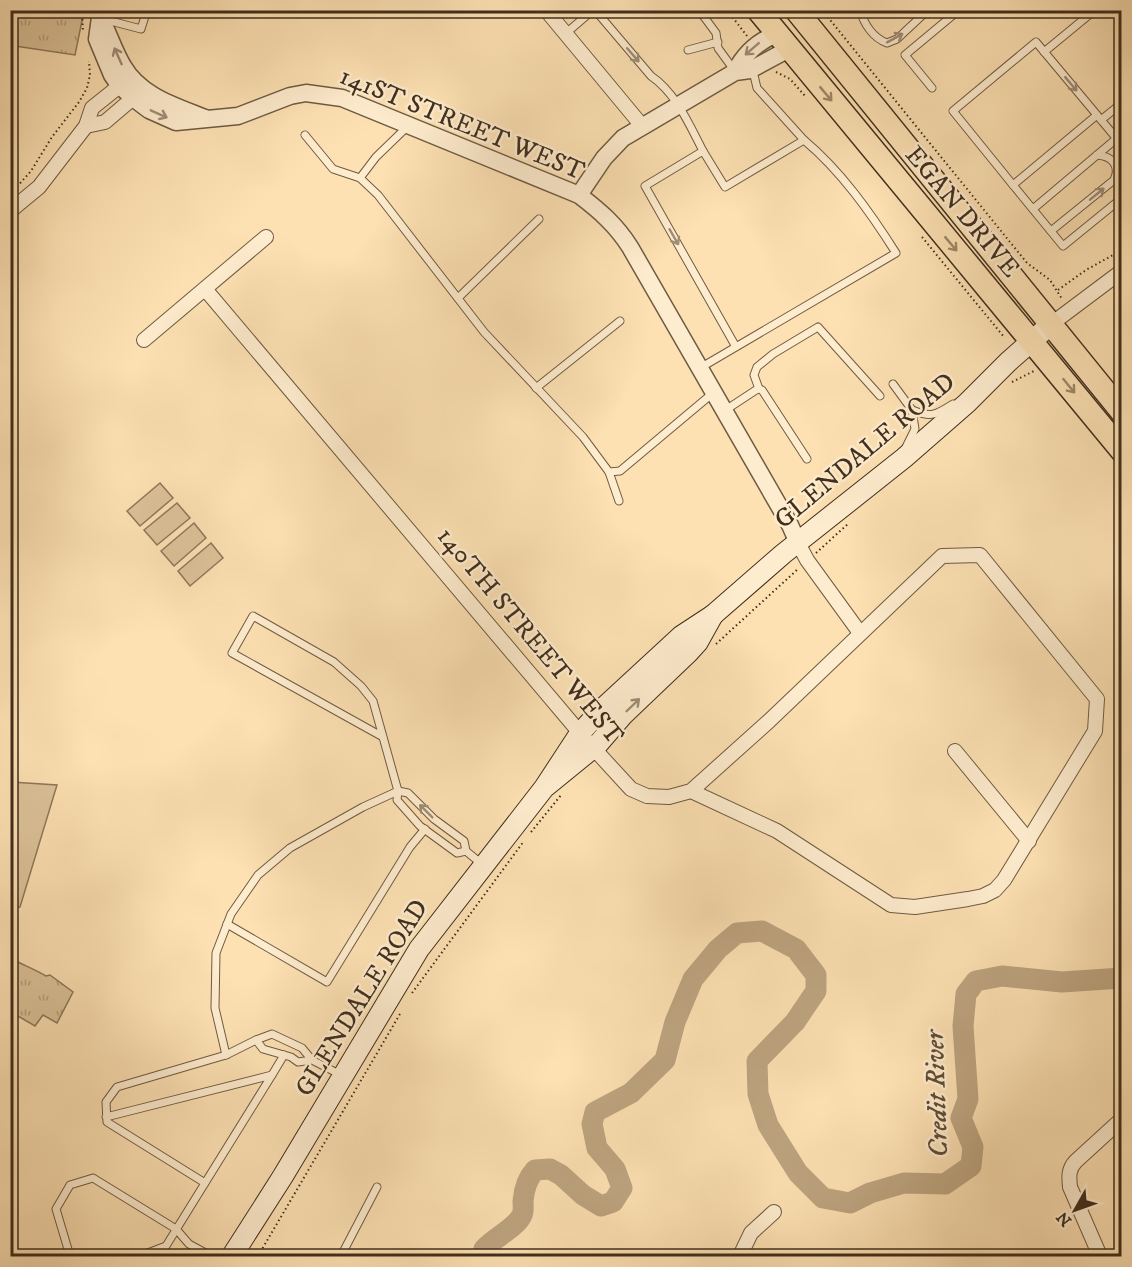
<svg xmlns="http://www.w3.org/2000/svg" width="1132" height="1267" font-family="'IM FELL DW Pica',serif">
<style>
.park{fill:url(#park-tufts);stroke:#8e785c;stroke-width:1.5}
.garden{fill:#ddc39a;stroke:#8e785c;stroke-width:1.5}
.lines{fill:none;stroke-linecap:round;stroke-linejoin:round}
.river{stroke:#bda480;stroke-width:21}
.service-casing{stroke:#6f5b42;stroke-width:9}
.minor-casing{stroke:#6f5b42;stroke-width:16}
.tertiary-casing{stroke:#6f5b42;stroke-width:19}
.secondary-casing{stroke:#402e1d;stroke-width:22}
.trunk-casing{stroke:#402e1d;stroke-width:25}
.path{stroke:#402e1d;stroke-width:2;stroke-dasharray:1.5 3;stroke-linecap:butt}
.service{stroke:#feecce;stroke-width:7}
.minor{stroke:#feecce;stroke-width:14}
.tertiary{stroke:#feecce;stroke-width:16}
.secondary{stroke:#feecce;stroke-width:20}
.trunk{stroke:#fde1b3;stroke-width:22}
.oneway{stroke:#9f8d76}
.oneway2{stroke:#9e8868}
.labels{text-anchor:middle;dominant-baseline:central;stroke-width:5;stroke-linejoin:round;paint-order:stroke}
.street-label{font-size:26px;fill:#402e1d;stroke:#feecce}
.water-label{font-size:27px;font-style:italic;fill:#5f4c36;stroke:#feecce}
</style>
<defs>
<pattern id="park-tufts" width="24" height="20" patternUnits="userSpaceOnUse" patternTransform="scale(1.5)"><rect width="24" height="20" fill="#ddc39a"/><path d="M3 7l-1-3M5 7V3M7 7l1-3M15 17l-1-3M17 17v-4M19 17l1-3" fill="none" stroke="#b59f7d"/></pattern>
</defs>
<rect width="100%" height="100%" fill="#fde1b3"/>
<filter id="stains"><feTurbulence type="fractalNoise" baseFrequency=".00333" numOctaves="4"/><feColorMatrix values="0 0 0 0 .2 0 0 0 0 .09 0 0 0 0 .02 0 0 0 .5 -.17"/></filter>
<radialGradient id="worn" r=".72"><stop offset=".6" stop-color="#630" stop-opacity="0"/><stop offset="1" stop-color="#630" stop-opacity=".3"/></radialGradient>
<g class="park">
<path d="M 11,10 L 84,11 L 75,55 L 15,46 L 11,48 Z"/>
<path d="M 10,958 C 23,965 34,969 46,976 L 50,975 L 73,992 L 57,1023 L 43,1015 L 35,1026 L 11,1012 Z"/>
</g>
<g class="garden">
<path d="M 160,483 L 173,498 L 140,526 L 127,511 Z"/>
<path d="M 177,503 L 190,518 L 157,545 L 144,530 Z"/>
<path d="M 194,523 L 206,538 L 174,566 L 161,551 Z"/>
<path d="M 211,543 L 223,558 L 190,586 L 178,571 Z"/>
<path d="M 11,782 L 57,785 L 20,907 L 11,910 Z"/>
</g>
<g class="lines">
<path class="river" d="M 488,1256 L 484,1249 C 495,1237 516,1228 522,1215 C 524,1211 523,1205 523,1201 C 524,1189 527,1179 535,1170 L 550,1169 L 561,1175 L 583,1195 L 601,1206 L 613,1202 L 622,1188 L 615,1169 L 597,1148 L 592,1124 L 595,1112 L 631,1093 L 665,1060 L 675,1022 L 693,979 L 718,949 L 737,933 L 762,931 L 796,949 L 816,975 L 816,991 L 795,1022 L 757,1061 L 758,1094 L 768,1125 L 798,1173 L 823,1198 L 850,1203 L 870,1193 L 904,1183 L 945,1184 L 971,1166 L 973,1147 L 961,1118 L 968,1099 L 963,1026 L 966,994 L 976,981 L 1002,976 L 1062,982 L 1122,978"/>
<defs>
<g id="service">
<path d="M 595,10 L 651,76 C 676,93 689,124 703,151"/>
<path d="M 699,10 L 716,33 L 718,48 L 734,70"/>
<path d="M 860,10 C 864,24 873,38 887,43 L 897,39 L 928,10"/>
<path d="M 103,19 L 141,29 L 147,10"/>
<path d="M 565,34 L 593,10"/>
<path d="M 688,50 L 718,42"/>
<path d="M 1044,52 L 1095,10"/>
<path d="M 753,71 L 757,88 L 804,140"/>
<path d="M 932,88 L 905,55 L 959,10"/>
<path d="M 1097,115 L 1036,42 L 953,111 L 1013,185 L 1097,115 L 1122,145"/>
<path d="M 1101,120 L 1122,103"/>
<path d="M 305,135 L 333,169 L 360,178 L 378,195 L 484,332 L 583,437 L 609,472 L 619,501"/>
<path d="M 360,178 L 376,157 L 407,127"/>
<path d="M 1013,185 L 1063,246 L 1122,198"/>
<path d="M 1033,209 L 1116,139"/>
<path d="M 1051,231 L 1114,180 C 1121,165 1111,156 1097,155"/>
<path d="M 458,298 L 539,219"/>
<path d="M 700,368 L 896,253 C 870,212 841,171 804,140 L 725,187 L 703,151 L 645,186 L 736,347"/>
<path d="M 893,384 L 912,410"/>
<path d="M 536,388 L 620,321"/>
<path d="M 759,389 L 754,375 L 757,367 L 773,354 L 818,327 L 880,396"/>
<path d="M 724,411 L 756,390 L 759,389 L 762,390 L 807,459"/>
<path d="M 906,447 L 915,429 L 912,410 C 931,418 936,415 953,404"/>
<path d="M 609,472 L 620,471 L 713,393"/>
<path d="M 466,851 L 457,853 L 420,826 L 397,800 L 398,791 L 408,793 L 434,819 L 464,841 L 466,851 L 483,865"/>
<path d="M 227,924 L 327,982 L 410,847 L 425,829"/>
<path d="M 226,1055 L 256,1040"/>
<path d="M 312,1060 L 298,1062 L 291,1057 L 263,1049 L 256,1040 L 272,1034 L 302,1048 L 312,1060 L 341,1075"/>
<path d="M 272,1075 L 284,1055"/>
<path d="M 106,1117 L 272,1075 L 205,1183 L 107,1122 L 106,1102 L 117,1087 L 226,1055 L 215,1008 L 216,953 L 231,914 L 258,875 L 290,848 L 363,807 L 398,791 L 373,701 L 361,686 L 334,662 L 253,616 L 232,653 L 383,737"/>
<path d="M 70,1256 L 56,1209 L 70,1185 L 93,1178 L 176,1229 L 189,1244 L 211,1256"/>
<path d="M 140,1256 L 166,1246 L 205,1183"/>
<path d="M 341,1256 L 377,1187"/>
</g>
<g id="minor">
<path d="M 546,10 L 643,127"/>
<path d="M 86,126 L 105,122 L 139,93"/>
<path d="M 10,211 L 39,187 L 86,126 L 92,108 L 127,80"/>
<path d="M 205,289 L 586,740 L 631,789 L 647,796 L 669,797 L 691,791 L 777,831 L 891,905 L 915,907 L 968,899 L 983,896 L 995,890 L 1004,880 L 1095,731 L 1097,699 L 980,555 L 942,556 L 769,721 L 691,791"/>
<path d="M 1050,325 L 1122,271"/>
<path d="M 144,340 L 266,237"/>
<path d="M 798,543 L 807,560 L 860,633"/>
<path d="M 955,751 L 1029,841"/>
<path d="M 740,1256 L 751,1233 L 774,1212"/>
<path d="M 1100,1256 L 1070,1187 C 1069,1177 1068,1169 1076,1161 L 1122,1119"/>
</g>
<g id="tertiary">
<path d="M 101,10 L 97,39 L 112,75 L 119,85 L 133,98 L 149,110 L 176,122 L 238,116 L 290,96 L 306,93 L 342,98 L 579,195 C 600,211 616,225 630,247 L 790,525 L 798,543"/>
<path d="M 101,19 C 109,34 114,51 123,66 C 140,96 175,106 205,118"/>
<path d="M 735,72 C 744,54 758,41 777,34"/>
<path d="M 579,195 L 604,158 L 623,138 L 735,72 L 750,70 L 789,49"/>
</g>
<g id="secondary">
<path d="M 713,615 L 783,554 L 904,458 L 967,403 L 1008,362 L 1050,325"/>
<path d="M 232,1256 L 283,1176 L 419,949 L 544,788 L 580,733 L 603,708 L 681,636 L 713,615 L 698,642 L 688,653 L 623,715 L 598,744 L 544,788"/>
</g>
<g id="trunk">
<path d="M 758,10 L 1122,451"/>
<path d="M 796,10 L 1122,412"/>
</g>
</defs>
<use href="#service" class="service-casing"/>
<use href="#minor" class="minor-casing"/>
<use href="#tertiary" class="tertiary-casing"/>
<use href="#secondary" class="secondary-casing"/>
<use href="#trunk" class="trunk-casing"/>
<g class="path">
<path d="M 82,10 L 83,32"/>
<path d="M 727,10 L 747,36"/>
<path d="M 822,10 L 1027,263 L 1050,280 L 1062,299"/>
<path d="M 10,26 L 17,20 L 23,10"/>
<path d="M 776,72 L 790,79 L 806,97"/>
<path d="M 14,190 L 31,171 L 52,137 L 79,102 L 87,88 L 90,75 L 89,61"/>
<path d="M 922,237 L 1004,337"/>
<path d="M 1058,290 L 1086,270 L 1122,250"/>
<path d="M 1012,382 L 1034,371"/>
<path d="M 816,553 L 849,523"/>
<path d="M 716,644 L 798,569"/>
<path d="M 531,832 L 562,794"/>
<path d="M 412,993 L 524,841"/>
<path d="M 258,1256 L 400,1014"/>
</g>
<use href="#service" class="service"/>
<use href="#minor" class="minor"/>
<use href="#tertiary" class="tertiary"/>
<use href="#secondary" class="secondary"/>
<use href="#trunk" class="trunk"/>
</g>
<defs><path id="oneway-shaft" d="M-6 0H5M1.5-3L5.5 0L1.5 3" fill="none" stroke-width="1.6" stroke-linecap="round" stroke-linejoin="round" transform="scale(1.5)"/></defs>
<g class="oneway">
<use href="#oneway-shaft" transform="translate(895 38) rotate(-29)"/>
<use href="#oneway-shaft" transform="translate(752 49) rotate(139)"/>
<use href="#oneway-shaft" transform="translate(633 55) rotate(49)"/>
<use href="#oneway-shaft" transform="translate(118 56) rotate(-114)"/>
<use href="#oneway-shaft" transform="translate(1071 84) rotate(50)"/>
<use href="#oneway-shaft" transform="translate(159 114) rotate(24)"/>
<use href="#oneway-shaft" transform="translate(1097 194) rotate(-39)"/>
<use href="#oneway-shaft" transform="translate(674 237) rotate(60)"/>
<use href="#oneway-shaft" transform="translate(633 705) rotate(-44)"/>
<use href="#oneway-shaft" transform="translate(426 811) rotate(-135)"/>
</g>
<g class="oneway2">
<use href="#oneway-shaft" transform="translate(826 94) rotate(50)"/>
<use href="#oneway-shaft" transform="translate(951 244) rotate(50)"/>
<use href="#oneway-shaft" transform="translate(1069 386) rotate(51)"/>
</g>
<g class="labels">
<g class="street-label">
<text transform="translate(462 124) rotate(22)">141ST STREET WEST</text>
<text transform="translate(962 212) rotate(50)">EGAN DRIVE</text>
<text transform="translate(865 451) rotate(-40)">GLENDALE ROAD</text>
<text transform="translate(530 636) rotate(50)">140TH STREET WEST</text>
<text transform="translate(362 998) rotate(-58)">GLENDALE ROAD</text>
</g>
<g class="water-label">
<text transform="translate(937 1094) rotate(-92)">Credit River</text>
</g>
</g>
<rect width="1132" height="1267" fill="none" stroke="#fde1b3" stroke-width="36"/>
<rect x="12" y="12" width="1108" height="1243" fill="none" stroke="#402e1d" stroke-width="3"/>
<rect x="18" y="18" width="1096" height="1231" fill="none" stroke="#402e1d" stroke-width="1.5"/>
<g transform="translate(1075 1210) rotate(230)" stroke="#feecce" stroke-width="4.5" paint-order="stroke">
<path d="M0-4.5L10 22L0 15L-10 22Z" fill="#402e1d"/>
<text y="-9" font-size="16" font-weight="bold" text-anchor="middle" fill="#402e1d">N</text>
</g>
<rect width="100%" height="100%" filter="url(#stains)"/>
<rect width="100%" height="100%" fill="url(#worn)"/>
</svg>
